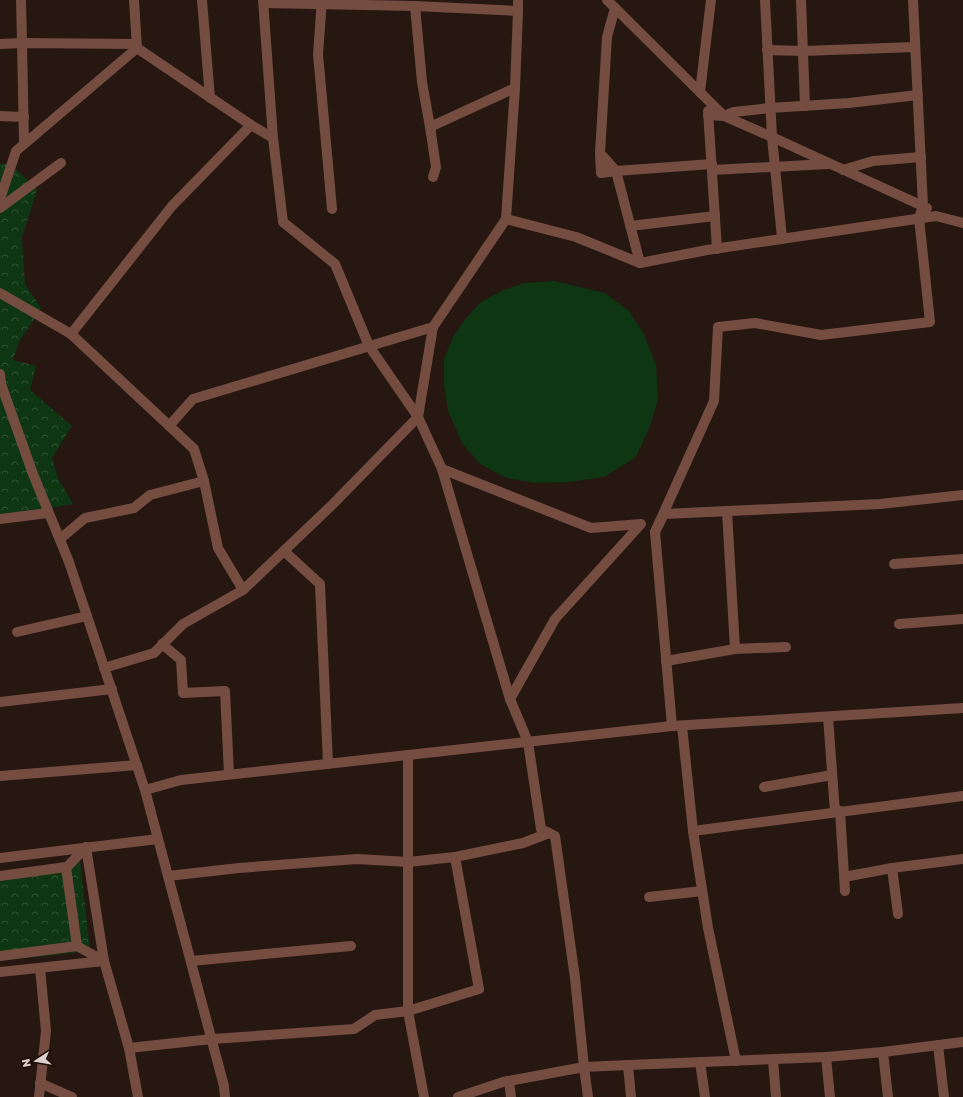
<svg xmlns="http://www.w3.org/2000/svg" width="963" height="1097" font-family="'Golos Text',sans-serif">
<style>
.green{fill:#0f3613}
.park{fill:url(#park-crowns)}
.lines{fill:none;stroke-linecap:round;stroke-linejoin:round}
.minor{stroke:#744d40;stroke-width:10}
</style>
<defs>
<pattern id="park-crowns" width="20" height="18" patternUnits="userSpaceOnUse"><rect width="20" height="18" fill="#0f3613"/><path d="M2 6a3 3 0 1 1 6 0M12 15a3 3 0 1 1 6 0" fill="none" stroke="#315234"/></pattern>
</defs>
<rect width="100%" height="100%" fill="#261711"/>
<path class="green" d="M 554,281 L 605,293 L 629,311 L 644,334 L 656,365 L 658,399 L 649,429 L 636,457 L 604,477 L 569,482 L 535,483 L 506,478 L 480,464 L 462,443 L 448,411 L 444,383 L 444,359 L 453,337 L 466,318 L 481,302 L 503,290 L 524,283 Z"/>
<g class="park">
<path d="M 0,164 L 11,164 L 37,190 L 22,237 L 25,284 L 41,308 L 19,342 L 13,360 L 36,366 L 30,390 L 72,426 L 52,458 L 58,478 L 73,504 L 0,517 Z"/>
<path d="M 80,860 L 90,951 L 0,961 L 0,873 Z"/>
</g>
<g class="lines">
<g class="minor">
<path d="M 202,0 L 210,98"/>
<path d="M 263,0 L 273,138 L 283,222 L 335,264 L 369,346 L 418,417 L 442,469 L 510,699 L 528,742 L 541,829 L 555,836 L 575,978 L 584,1067 L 588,1097"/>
<path d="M 322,0 L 318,54 L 332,209"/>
<path d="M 607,0 L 724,116 L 772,137 L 927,208"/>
<path d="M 765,0 L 772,137 L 782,238"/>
<path d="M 801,0 L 805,106"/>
<path d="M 264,3 L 415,6 L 518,11 L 518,0"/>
<path d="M 415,6 L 422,82 L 430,127 L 515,88"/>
<path d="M 615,8 L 607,37 L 600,153 L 601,173 L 616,171 L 640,263 L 707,250 L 936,216 L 963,223"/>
<path d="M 0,44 L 22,43 L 21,0"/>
<path d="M 767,50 L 803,51 L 915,47"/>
<path d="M 700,92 L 711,0"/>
<path d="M 708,111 L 717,249"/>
<path d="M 708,115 L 724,116 L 734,112 L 770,108 L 849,103 L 918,95"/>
<path d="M 0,116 L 24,117"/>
<path d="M 251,125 L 273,138"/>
<path d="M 430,127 L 436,167 L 433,177"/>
<path d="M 24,143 L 22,43 L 136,44"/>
<path d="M 600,153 L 616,171 L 712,164"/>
<path d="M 712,170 L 828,164"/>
<path d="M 843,170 L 873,161 L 921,157"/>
<path d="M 0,199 L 16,151 L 137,48 L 134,0"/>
<path d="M 0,208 L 61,163"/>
<path d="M 506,219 L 576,237 L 640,263"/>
<path d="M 630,226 L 715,216"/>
<path d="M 0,293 L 71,334 L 194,449 L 204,481 L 218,548 L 243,590"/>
<path d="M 71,334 L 172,206 L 251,125 L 137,48"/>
<path d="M 0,374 L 1,384 L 33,474 L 69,562 L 145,790 L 224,1086 L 225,1097"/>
<path d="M 169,426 L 193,399 L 433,327 L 506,219 L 515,88 L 518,11"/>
<path d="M 442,469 L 591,528 L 641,524 L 555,619 L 510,699"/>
<path d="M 727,512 L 735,649 L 786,647"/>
<path d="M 0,519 L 48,513"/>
<path d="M 655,532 L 714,401 L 718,327 L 755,323 L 821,335 L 930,322 L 919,218 L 923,206 L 913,0"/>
<path d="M 60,539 L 85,518 L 134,508 L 150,495 L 204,481"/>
<path d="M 284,551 L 320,584 L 328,764"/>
<path d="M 894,564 L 963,559"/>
<path d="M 899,624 L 963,619"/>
<path d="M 17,632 L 87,616"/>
<path d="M 162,644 L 181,660 L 183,693 L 225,691 L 229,774"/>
<path d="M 666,661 L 735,649"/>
<path d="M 104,668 L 154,653 L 183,624 L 243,590 L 333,504 L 418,417 L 433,327"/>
<path d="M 0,702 L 112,689"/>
<path d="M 828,717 L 835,812"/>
<path d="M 672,726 L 655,532 L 664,514 L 880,504 L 963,495"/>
<path d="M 682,726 L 693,831 L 708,928 L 736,1061"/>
<path d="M 408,755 L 408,1011 L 424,1097"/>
<path d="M 0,776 L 137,765"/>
<path d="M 764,787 L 832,775"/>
<path d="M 145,790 L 181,780 L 672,726 L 963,708"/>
<path d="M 840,811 L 845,891"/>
<path d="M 693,831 L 963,796"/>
<path d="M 455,857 L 523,843 L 549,833"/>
<path d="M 0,858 L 158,839"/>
<path d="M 67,867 L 86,847"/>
<path d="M 0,876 L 66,867 L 77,946 L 0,956"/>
<path d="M 844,877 L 892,868"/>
<path d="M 649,897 L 702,891"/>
<path d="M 898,914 L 892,868 L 963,859"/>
<path d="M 77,946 L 104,961 L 129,1048 L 138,1097"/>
<path d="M 191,961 L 351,946"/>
<path d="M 0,972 L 104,961 L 86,847"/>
<path d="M 938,1045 L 944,1097"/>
<path d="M 129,1048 L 212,1039 L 354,1029 L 375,1015 L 408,1011 L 479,989 L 455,857 L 408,862 L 357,859 L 239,868 L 168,876"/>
<path d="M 883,1052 L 888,1097"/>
<path d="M 826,1057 L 830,1097"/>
<path d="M 773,1060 L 776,1097"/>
<path d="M 700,1062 L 705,1097"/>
<path d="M 628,1065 L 826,1057 L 883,1052 L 963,1042"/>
<path d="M 509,1081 L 511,1097"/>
<path d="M 40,1083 L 72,1097"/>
<path d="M 39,1097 L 46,1031 L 40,968"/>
<path d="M 458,1097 L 503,1082 L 584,1067 L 628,1065 L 631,1097"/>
</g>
</g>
<g transform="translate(36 1061) rotate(258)" stroke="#1d0e08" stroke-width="3" paint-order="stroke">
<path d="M0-3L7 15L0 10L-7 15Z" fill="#dbd0cb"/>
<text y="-6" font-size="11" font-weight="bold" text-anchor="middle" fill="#dbd0cb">N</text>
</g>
</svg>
